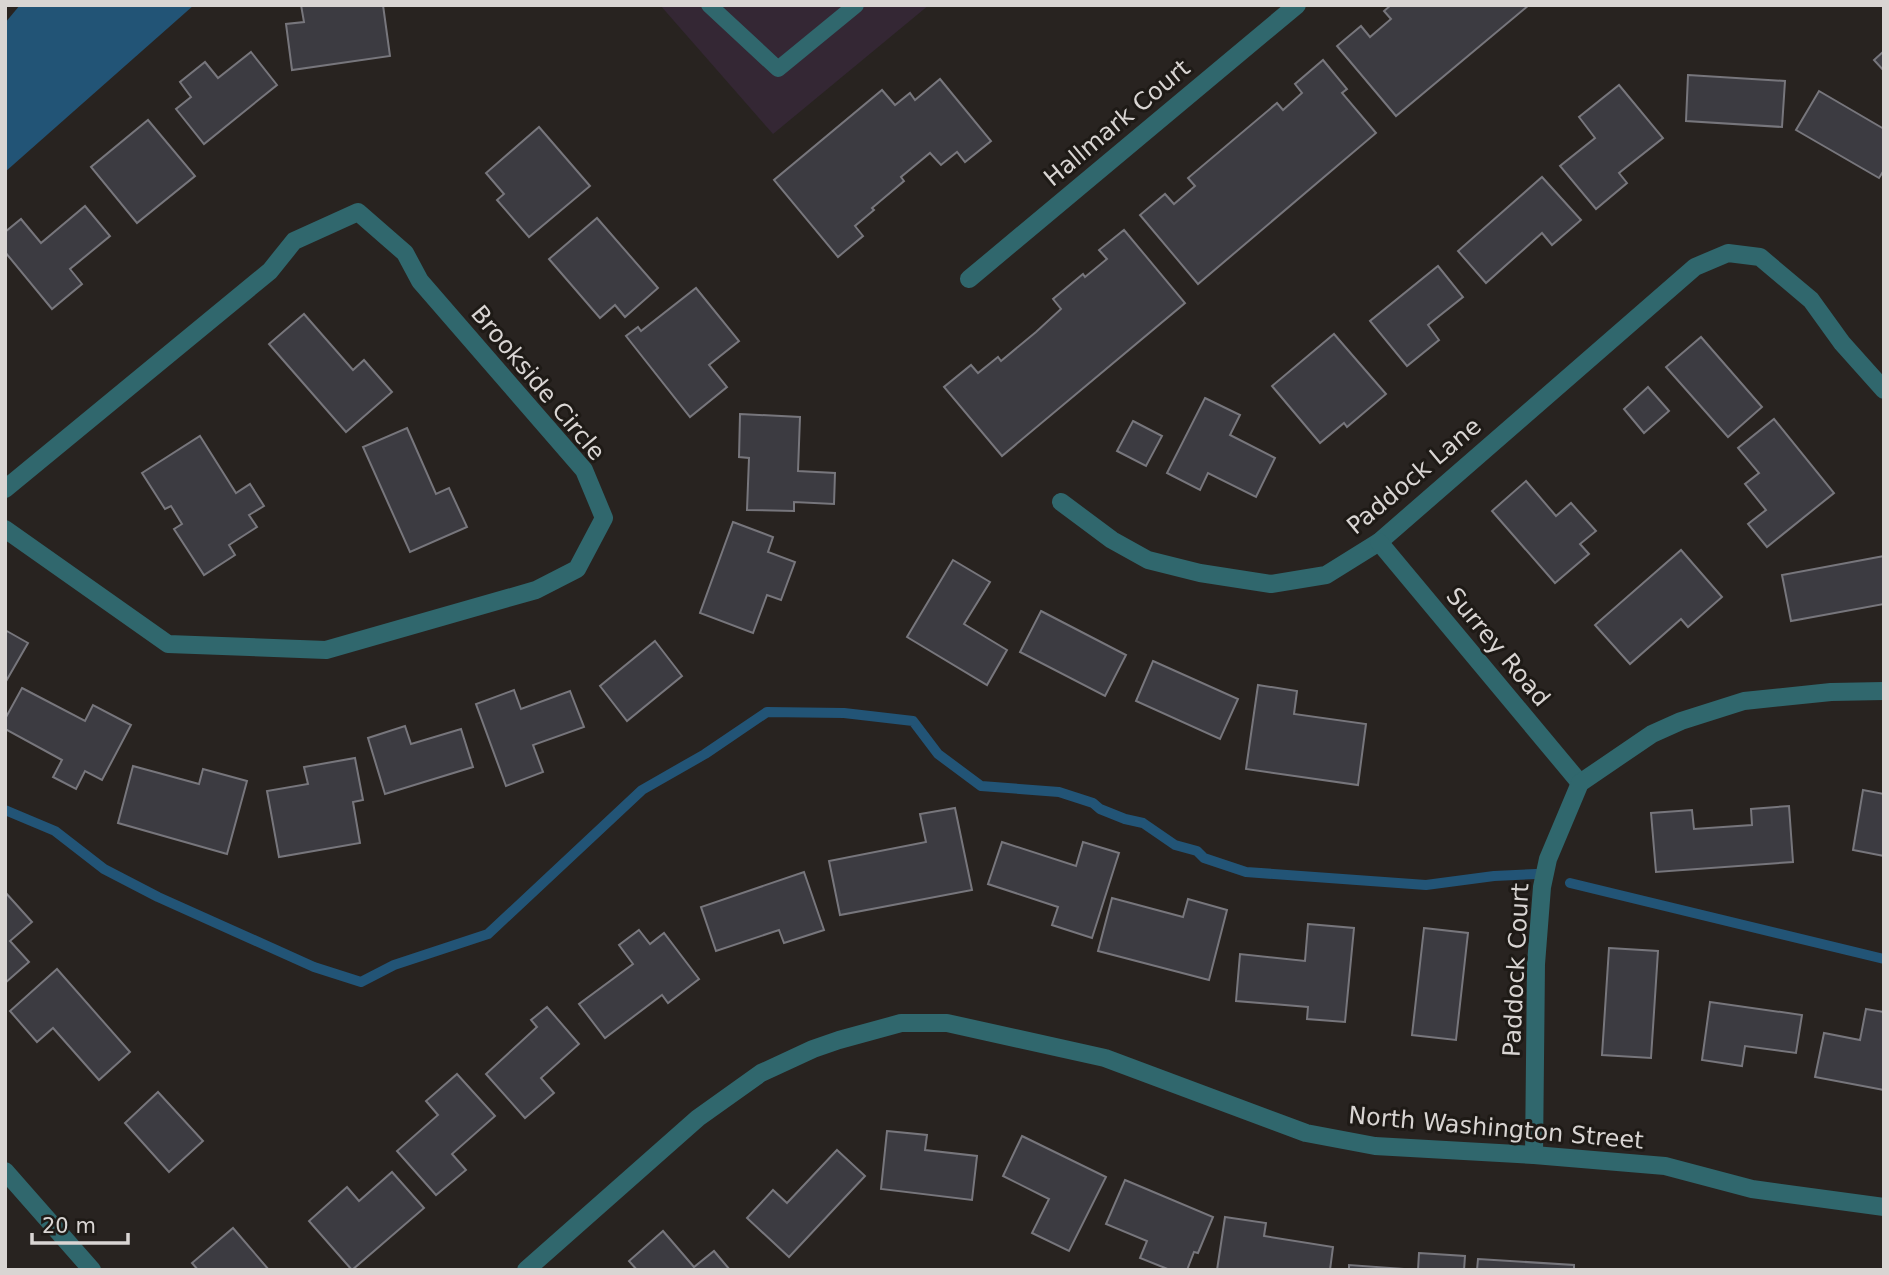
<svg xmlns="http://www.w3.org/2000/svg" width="1889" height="1275" font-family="'DejaVu Sans',sans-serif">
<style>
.commercial{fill:#342734}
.water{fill:#225476}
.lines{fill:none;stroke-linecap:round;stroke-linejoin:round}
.stream{stroke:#225476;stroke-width:10}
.building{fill:#3c3b41;stroke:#77767c;stroke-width:2}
.lane{stroke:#30676d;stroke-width:16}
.street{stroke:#30676d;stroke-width:18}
.labels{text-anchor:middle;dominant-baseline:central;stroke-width:6;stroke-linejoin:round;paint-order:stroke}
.street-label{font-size:24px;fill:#d9d5d3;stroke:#1e1a16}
</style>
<rect width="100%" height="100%" fill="#282320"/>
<path class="commercial" d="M 660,5 L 929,5 L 773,134 Z"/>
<path class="water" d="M 20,5 L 194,5 L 5,172 L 5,23 Z"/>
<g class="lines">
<g class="stream">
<path d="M 5,810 L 55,831 L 104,869 L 158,897 L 314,967 L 361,982 L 394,965 L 488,934 L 642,790 L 705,754 L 767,712 L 844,713 L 913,721 L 938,754 L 981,786 L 1059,792 L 1093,803 L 1100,809 L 1125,819 L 1143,823 L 1175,845 L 1197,851 L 1204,858 L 1246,872 L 1426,885 L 1494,876 L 1536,874"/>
<path d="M 1570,883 L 1884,959"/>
</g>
</g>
<g class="building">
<path d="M 301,5 L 383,5 L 390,56 L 292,70 L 286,24 L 304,22 Z"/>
<path d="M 1391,5 L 1529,5 L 1396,116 L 1337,46 L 1361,26 L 1370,37 L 1391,19 L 1384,11 Z"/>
<path d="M 1884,51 L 1884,71 L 1874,60 Z"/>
<path d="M 251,52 L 277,85 L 204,144 L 176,109 L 191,97 L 180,82 L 205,62 L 218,78 Z"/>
<path d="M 1323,60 L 1347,89 L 1342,93 L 1376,133 L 1198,284 L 1140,215 L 1165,194 L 1174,204 L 1195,186 L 1188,178 L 1277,103 L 1283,110 L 1302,93 L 1295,84 Z"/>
<path d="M 1688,75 L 1785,81 L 1782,127 L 1686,121 Z"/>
<path d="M 940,79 L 991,141 L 965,162 L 957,152 L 941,165 L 930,153 L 901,177 L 904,181 L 872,208 L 874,210 L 855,226 L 863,236 L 838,257 L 774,180 L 882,90 L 895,105 L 910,93 L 915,100 Z"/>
<path d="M 1619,85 L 1663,138 L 1619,173 L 1627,183 L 1596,209 L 1560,166 L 1595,138 L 1579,117 Z"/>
<path d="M 1819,91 L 1884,129 L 1884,170 L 1879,178 L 1796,130 Z"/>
<path d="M 148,120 L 195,176 L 137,223 L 91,167 Z"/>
<path d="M 539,127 L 590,186 L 529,237 L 497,200 L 504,194 L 486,173 Z"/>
<path d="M 1542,177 L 1581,220 L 1552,245 L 1542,233 L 1486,283 L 1458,251 Z"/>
<path d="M 85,206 L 110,236 L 70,269 L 82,284 L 52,309 L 5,252 L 5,232 L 21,219 L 41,243 Z"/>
<path d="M 597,218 L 658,288 L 625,317 L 615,305 L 600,318 L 549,259 Z"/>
<path d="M 1124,230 L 1185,303 L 1002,456 L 944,387 L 971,365 L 978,373 L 998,357 L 1001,361 L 1036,332 L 1061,309 L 1053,299 L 1083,274 L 1085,277 L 1107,259 L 1099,250 Z"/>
<path d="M 1438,266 L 1463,297 L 1428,325 L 1439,340 L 1407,366 L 1370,321 Z"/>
<path d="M 696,288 L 739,341 L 709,365 L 727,387 L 690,417 L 626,336 L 638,327 L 641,331 Z"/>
<path d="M 304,314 L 353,370 L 364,360 L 392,392 L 346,432 L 269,344 Z"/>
<path d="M 1334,334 L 1386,394 L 1347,427 L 1344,423 L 1320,443 L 1272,386 Z"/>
<path d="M 1701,337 L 1762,407 L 1728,437 L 1666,367 Z"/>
<path d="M 1648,387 L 1669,411 L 1644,433 L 1624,409 Z"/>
<path d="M 1205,398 L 1240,415 L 1230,435 L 1275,458 L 1256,497 L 1208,473 L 1200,490 L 1167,473 Z"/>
<path d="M 740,414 L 800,417 L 798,471 L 835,473 L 834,504 L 794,502 L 794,511 L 747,510 L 749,458 L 739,457 Z"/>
<path d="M 1774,419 L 1834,493 L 1767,547 L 1748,524 L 1766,510 L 1745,484 L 1759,473 L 1738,448 Z"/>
<path d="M 1133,421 L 1162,436 L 1146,466 L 1117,451 Z"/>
<path d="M 407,428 L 436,494 L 449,488 L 467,527 L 410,552 L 363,447 Z"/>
<path d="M 200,436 L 236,493 L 250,484 L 264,506 L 249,515 L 257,527 L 229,545 L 235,555 L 204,575 L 174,529 L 182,524 L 171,506 L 165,509 L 142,473 Z"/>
<path d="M 1526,481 L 1556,516 L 1571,503 L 1596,531 L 1580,544 L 1589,554 L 1555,583 L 1492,511 Z"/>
<path d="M 733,522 L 773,537 L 768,552 L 795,562 L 781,600 L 767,595 L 753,633 L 700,613 Z"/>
<path d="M 1681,550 L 1722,597 L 1688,627 L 1681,619 L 1630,664 L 1595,625 Z"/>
<path d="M 1884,556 L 1884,604 L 1791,621 L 1782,575 Z"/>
<path d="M 953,560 L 990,582 L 964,624 L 1007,650 L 987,685 L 907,637 Z"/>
<path d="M 1041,611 L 1126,655 L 1105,696 L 1020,652 Z"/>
<path d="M 5,630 L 28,643 L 5,683 Z"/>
<path d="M 655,641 L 682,676 L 627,721 L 600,686 Z"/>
<path d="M 1153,661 L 1238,699 L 1220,739 L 1136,701 Z"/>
<path d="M 1258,685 L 1297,691 L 1294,714 L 1366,724 L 1358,785 L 1246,769 Z"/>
<path d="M 22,688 L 85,721 L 93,705 L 131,725 L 102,780 L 85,771 L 76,789 L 53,777 L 62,760 L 5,729 L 5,719 Z"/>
<path d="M 514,690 L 521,709 L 570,691 L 584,727 L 533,745 L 543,772 L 506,786 L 476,704 Z"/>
<path d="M 405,726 L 411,744 L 461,729 L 473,767 L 385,794 L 368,738 Z"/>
<path d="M 355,758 L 363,800 L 353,802 L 360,843 L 279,857 L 267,791 L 308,784 L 304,767 Z"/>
<path d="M 133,766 L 199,784 L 203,769 L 247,781 L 227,854 L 118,823 Z"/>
<path d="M 1863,790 L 1884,794 L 1884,856 L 1853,850 Z"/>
<path d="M 1789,806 L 1793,862 L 1656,872 L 1651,813 L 1692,810 L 1694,829 L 1752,825 L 1751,809 Z"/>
<path d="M 955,808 L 972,890 L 840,915 L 829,861 L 926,842 L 920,814 Z"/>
<path d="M 1002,842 L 1076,866 L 1083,842 L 1119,853 L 1092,938 L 1052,925 L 1058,907 L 988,884 Z"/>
<path d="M 804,872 L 824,930 L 784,943 L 779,930 L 716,951 L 701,907 Z"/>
<path d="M 5,892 L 32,922 L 10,941 L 29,962 L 5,983 Z"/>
<path d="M 1112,898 L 1183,917 L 1188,899 L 1227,910 L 1209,980 L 1098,951 Z"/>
<path d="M 1308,924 L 1354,928 L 1345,1022 L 1307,1019 L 1308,1007 L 1236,1001 L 1240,954 L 1305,961 Z"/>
<path d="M 1424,928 L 1468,933 L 1456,1040 L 1412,1035 Z"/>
<path d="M 639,930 L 650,944 L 664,933 L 699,979 L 668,1003 L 662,995 L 605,1038 L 579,1004 L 633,964 L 619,945 Z"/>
<path d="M 1609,948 L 1658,951 L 1651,1058 L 1602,1055 Z"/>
<path d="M 57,969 L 130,1052 L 99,1080 L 53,1028 L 37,1042 L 10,1011 Z"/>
<path d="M 1710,1002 L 1802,1015 L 1796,1053 L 1745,1046 L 1742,1066 L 1702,1060 Z"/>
<path d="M 547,1007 L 579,1044 L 541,1078 L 554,1093 L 525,1118 L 486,1074 L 537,1027 L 531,1020 Z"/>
<path d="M 1866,1009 L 1884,1012 L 1884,1090 L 1815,1077 L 1824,1033 L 1860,1040 Z"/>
<path d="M 457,1074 L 495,1116 L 452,1154 L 466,1170 L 436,1195 L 397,1151 L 438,1115 L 426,1101 Z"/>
<path d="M 158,1092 L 203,1141 L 169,1172 L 125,1123 Z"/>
<path d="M 887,1131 L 927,1135 L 925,1150 L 977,1156 L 972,1200 L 881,1189 Z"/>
<path d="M 1022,1136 L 1106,1177 L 1069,1251 L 1032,1233 L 1049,1199 L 1003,1176 Z"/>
<path d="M 837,1150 L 865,1176 L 789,1257 L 747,1218 L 773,1190 L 787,1203 Z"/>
<path d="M 392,1172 L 424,1208 L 352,1270 L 309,1221 L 347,1187 L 359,1201 Z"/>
<path d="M 1125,1180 L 1213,1217 L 1198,1253 L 1194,1252 L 1187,1270 L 1170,1270 L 1140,1258 L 1147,1241 L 1106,1224 Z"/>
<path d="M 1225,1217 L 1266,1223 L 1264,1236 L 1333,1247 L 1330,1270 L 1217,1270 Z"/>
<path d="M 233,1228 L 269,1270 L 198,1270 L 192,1263 Z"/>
<path d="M 663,1231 L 694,1267 L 714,1251 L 730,1270 L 637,1270 L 629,1261 Z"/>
<path d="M 1419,1253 L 1465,1256 L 1464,1270 L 1349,1270 L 1349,1265 L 1418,1270 Z"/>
<path d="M 1478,1259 L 1574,1265 L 1574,1270 L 1477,1270 Z"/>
</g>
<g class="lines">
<path class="lane" d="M 709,5 L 778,69 L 856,5"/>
<g class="street">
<path d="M 969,279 L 1297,5"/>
<path d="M 5,489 L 270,271 L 294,241 L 358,212 L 405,253 L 420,281 L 584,470 L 604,518 L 577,569 L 536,590 L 326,650 L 168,644 L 5,529"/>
<path d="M 1061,502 L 1112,540 L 1148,560 L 1200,573 L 1271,584 L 1326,575 L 1379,542 L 1695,267 L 1728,253 L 1760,257 L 1811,300 L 1842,343 L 1884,390"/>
<path d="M 1379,542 L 1580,783"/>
<path d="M 1534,1155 L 1536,964 L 1542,887 L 1548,859 L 1580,783 L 1652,734 L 1681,721 L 1744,701 L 1831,692 L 1884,691"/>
<path d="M 5,1171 L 92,1270"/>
<path d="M 526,1270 L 698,1118 L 761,1073 L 813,1049 L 839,1040 L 901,1023 L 947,1023 L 1105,1058 L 1306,1133 L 1375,1146 L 1534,1155 L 1665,1166 L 1752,1189 L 1884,1207"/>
</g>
</g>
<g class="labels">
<g class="street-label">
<text transform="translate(1117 123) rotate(-40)">Hallmark Court</text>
<text transform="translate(538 383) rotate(50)">Brookside Circle</text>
<text transform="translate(1414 476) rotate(-40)">Paddock Lane</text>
<text transform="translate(1498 647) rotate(50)">Surrey Road</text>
<text transform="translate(1516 970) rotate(-87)">Paddock Court</text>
<text transform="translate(1496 1128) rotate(5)">North Washington Street</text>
</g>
</g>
<rect width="1889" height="1275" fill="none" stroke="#d9d5d3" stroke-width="14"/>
<path d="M32 1233v10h96v-10" fill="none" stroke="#d9d5d3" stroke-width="3.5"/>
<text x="42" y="1233" font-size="21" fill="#d9d5d3" stroke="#1e1a16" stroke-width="5" paint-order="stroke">20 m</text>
</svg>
